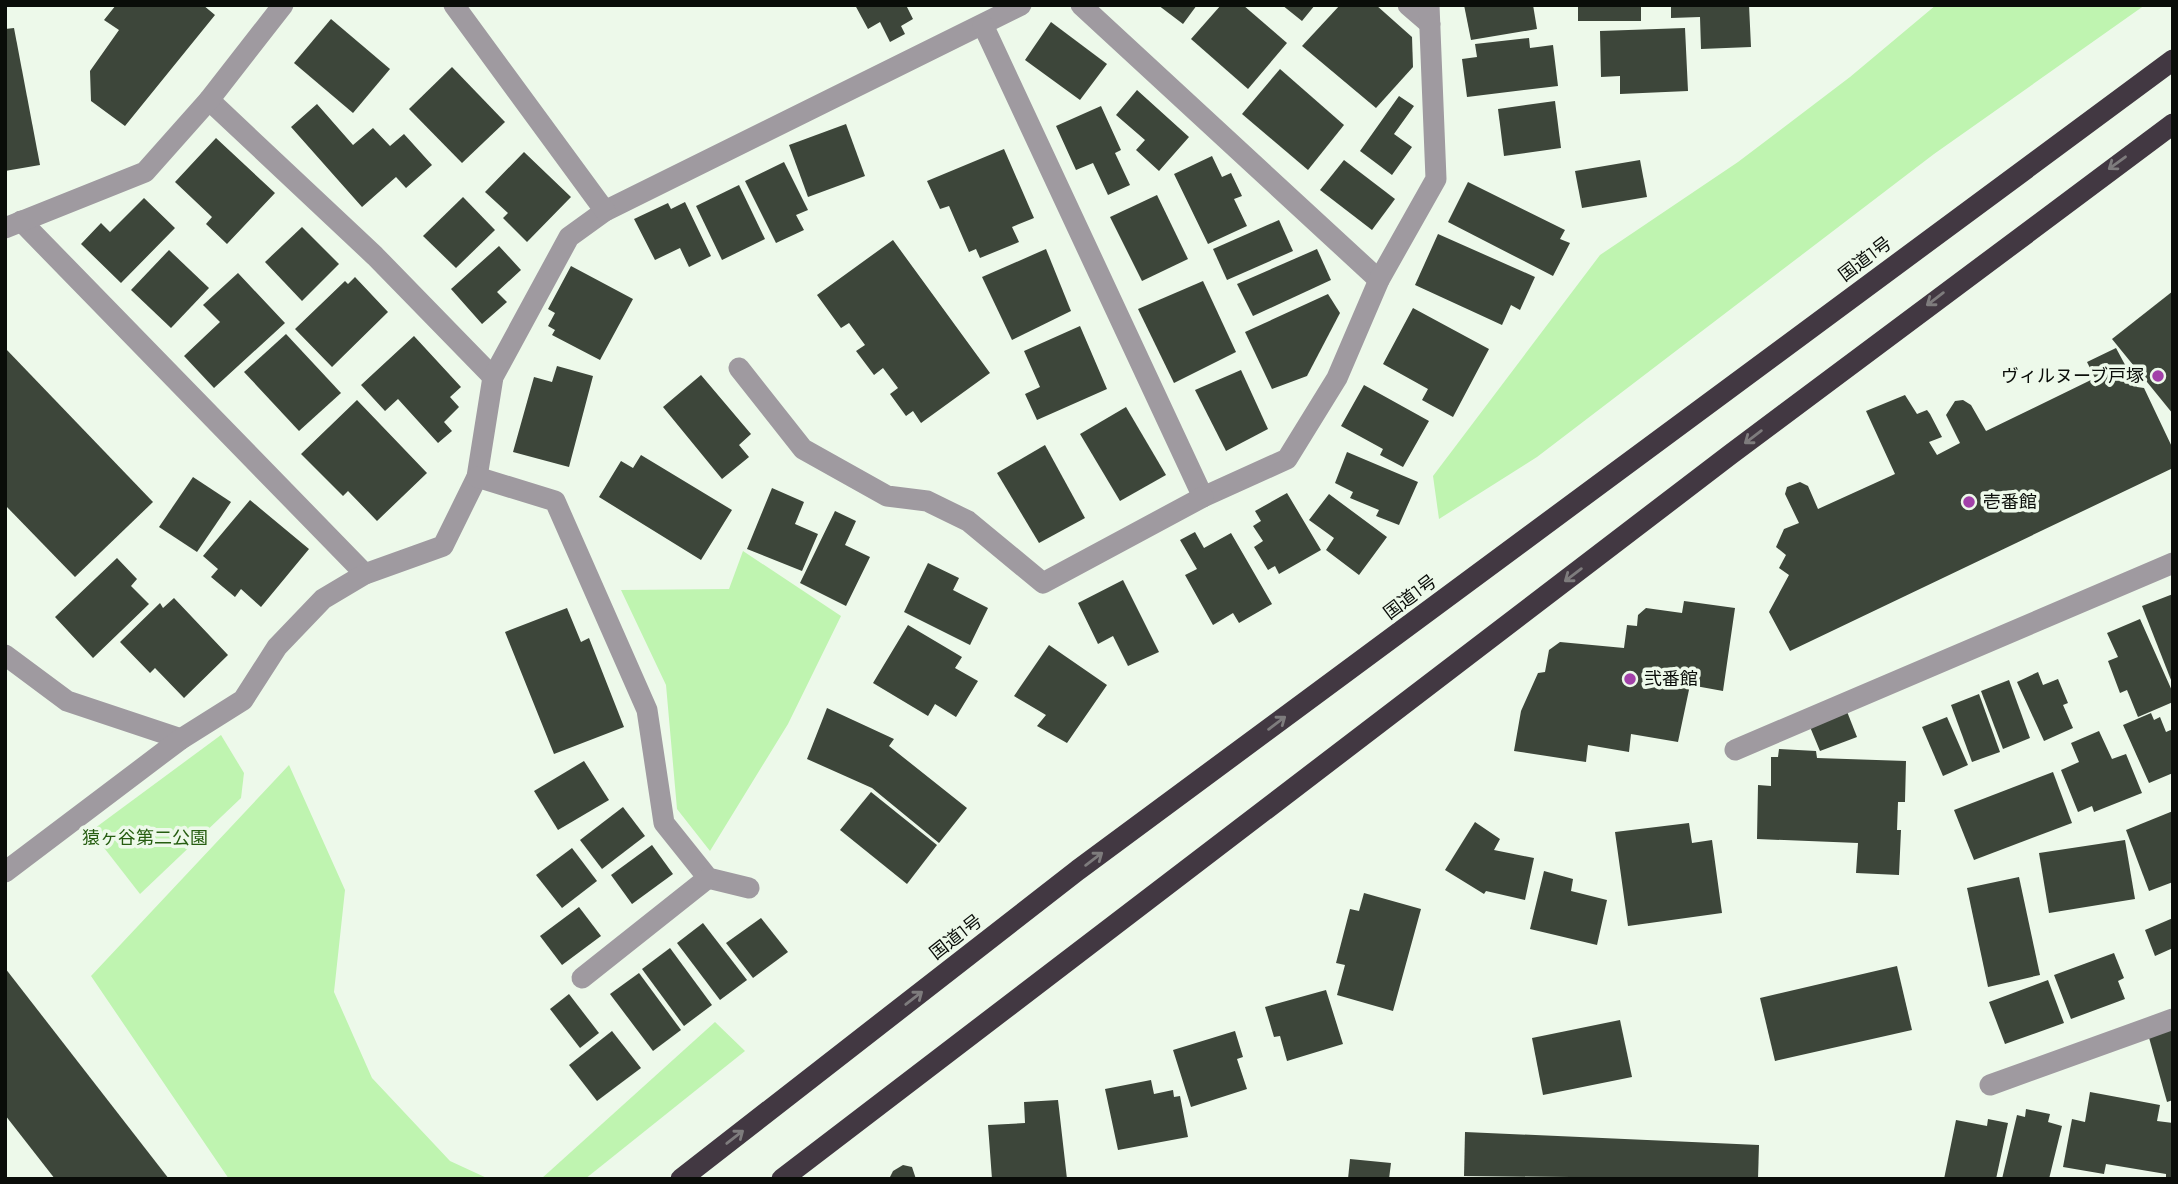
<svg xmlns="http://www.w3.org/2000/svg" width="2178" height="1184" font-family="Montserrat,'Noto Sans JP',sans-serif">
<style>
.green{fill:#bff4b0}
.building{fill:#3d463a}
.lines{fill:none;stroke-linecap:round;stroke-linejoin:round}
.lane{stroke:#9f9aa0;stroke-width:21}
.street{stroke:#9f9aa0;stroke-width:21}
.highway{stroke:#423842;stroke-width:21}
.oneway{stroke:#7e7c7d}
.poi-dot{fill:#a241a9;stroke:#edf9ea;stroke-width:2.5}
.labels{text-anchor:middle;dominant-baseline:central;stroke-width:7;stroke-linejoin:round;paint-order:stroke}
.street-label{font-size:18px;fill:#0a0d09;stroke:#edf9ea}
.poi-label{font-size:18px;fill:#0a0d09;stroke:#edf9ea;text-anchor:start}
.park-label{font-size:18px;fill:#265d11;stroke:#edf9ea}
</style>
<rect width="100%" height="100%" fill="#edf9ea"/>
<g class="green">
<path d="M 1936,5 L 2145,5 L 1934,154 L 1537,457 L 1439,519 L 1433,476 L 1600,255 L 1738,162 L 1850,77 Z"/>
<path d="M 743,551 L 841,616 L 788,724 L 710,851 L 677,809 L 666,685 L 621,590 L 729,589 Z"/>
<path d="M 221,735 L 244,773 L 241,798 L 140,894 L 91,831 Z"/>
<path d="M 289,765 L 345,890 L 334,992 L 372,1078 L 450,1161 L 489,1179 L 229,1179 L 91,976 Z"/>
<path d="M 715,1022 L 745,1051 L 585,1179 L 541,1179 Z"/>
</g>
<g class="building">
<path d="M 116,5 L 203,5 L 215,15 L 125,126 L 91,101 L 90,71 L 119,30 L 104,20 Z"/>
<path d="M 855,5 L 906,5 L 913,19 L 901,26 L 905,34 L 890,42 L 880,22 L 868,29 Z"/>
<path d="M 1158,5 L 1197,5 L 1183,24 Z"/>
<path d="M 1221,5 L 1243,5 L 1287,43 L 1248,89 L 1191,39 Z"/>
<path d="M 1282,5 L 1315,5 L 1302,21 Z"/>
<path d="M 1340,5 L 1376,5 L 1412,37 L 1413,67 L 1376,108 L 1302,46 Z"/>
<path d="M 1464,5 L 1533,5 L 1537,29 L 1471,40 Z"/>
<rect x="1578" y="5" width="63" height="16"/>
<path d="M 1671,5 L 1749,5 L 1751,47 L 1701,49 L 1700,17 L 1671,18 Z"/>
<path d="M 331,19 L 390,69 L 353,113 L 294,63 Z"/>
<path d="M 1051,22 L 1107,64 L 1080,100 L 1025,60 Z"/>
<path d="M 14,28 L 40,165 L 5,171 L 5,29 Z"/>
<path d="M 1685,28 L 1688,91 L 1620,94 L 1620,76 L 1601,77 L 1600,31 Z"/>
<path d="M 1529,38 L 1530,48 L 1553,45 L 1558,86 L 1467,97 L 1462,59 L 1477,57 L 1475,44 Z"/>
<path d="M 452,67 L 505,122 L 462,163 L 409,109 Z"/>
<path d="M 1280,69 L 1344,125 L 1308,170 L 1242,114 Z"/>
<path d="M 1137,90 L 1189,137 L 1159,171 L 1136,150 L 1145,140 L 1116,115 Z"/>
<path d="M 1399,96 L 1414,106 L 1394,134 L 1412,147 L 1392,175 L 1360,151 Z"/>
<path d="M 1555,101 L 1561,148 L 1504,156 L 1498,109 Z"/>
<path d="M 317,104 L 353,145 L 373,128 L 390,146 L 404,134 L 432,165 L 406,188 L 396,177 L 362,207 L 291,127 Z"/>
<path d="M 1101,106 L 1121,150 L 1115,153 L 1130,185 L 1108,195 L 1093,163 L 1076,170 L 1056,126 Z"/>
<path d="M 846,124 L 865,176 L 808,197 L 789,145 Z"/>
<path d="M 216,138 L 275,193 L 227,244 L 206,224 L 212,217 L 175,182 Z"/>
<path d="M 1004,149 L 1034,218 L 1012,227 L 1019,242 L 980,258 L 976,249 L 969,252 L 949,206 L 940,209 L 927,181 Z"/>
<path d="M 524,152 L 571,197 L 527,242 L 503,218 L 508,213 L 485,192 Z"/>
<path d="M 1212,156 L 1222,177 L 1231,173 L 1242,196 L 1234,199 L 1247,226 L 1208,244 L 1174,174 Z"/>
<path d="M 1344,160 L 1395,199 L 1372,230 L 1320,190 Z"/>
<path d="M 1640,160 L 1647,197 L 1582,208 L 1575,171 Z"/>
<path d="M 784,162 L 808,210 L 796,215 L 804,230 L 776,243 L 745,181 Z"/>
<path d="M 1468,182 L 1565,230 L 1560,239 L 1570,243 L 1553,276 L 1448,222 Z"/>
<path d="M 739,185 L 765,239 L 722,260 L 696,206 Z"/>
<path d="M 1157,195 L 1188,259 L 1142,281 L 1110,217 Z"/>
<path d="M 463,197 L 495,230 L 456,268 L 423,236 Z"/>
<path d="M 144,198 L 175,228 L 121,283 L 81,244 L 101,223 L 110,232 Z"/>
<path d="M 685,202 L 711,256 L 689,267 L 680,248 L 655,260 L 634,219 L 668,203 L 671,209 Z"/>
<path d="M 1279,220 L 1293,251 L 1227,280 L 1213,249 Z"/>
<path d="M 302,227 L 339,264 L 302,301 L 265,262 Z"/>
<path d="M 1438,234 L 1535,277 L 1520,310 L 1511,305 L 1502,325 L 1415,285 Z"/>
<path d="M 893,240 L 990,373 L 921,423 L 913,411 L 906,416 L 890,394 L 898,388 L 883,368 L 874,375 L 856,351 L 865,345 L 849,323 L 841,328 L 817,295 Z"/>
<path d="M 499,246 L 521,270 L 497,292 L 507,302 L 482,324 L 451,289 Z"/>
<path d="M 1046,249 L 1071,311 L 1012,340 L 982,277 Z"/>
<path d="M 1317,249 L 1331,280 L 1253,316 L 1237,284 Z"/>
<path d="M 169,250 L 209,288 L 171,328 L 131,290 Z"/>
<path d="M 571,266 L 633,299 L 600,360 L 552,335 L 555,330 L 548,326 L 555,313 L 548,309 Z"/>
<path d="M 238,273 L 285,323 L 214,388 L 184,356 L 220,322 L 203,305 Z"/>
<path d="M 355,277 L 388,312 L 332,367 L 295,329 L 345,281 L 348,284 Z"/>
<path d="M 1203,281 L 1236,352 L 1174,383 L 1138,309 Z"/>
<path d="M 2173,291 L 2173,414 L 2112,339 Z"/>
<path d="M 1328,294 L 1340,313 L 1307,376 L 1272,389 L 1245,332 Z"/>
<path d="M 1413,308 L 1489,349 L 1453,417 L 1422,400 L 1428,389 L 1383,364 Z"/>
<path d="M 1080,326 L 1107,389 L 1037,420 L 1025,394 L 1040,387 L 1024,351 Z"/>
<path d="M 286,334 L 341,393 L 299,431 L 244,372 Z"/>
<path d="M 414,336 L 461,387 L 450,397 L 459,407 L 444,422 L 452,431 L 438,443 L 398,399 L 385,411 L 361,385 Z"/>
<path d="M 5,348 L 153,502 L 75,577 L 5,505 Z"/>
<path d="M 2116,348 L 2137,387 L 2144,388 L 2173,449 L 2173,468 L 1790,651 L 1769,612 L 1789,575 L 1779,568 L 1786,555 L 1776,547 L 1784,529 L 1799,523 L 1785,494 L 1787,487 L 1800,482 L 1808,486 L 1818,509 L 1895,474 L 1866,411 L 1905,395 L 1917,414 L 1927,410 L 1930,414 L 1942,437 L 1929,442 L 1937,455 L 1960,443 L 1946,415 L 1955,401 L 1963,400 L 1971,405 L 1986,431 L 2095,378 L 2087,362 Z"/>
<path d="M 557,366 L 593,376 L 569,467 L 513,452 L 534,377 L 552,382 Z"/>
<path d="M 1241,370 L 1268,429 L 1226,451 L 1195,390 Z"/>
<path d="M 701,375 L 751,434 L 739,445 L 749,457 L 722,479 L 663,407 Z"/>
<path d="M 1364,385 L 1429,421 L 1403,467 L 1380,455 L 1383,449 L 1341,426 Z"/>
<path d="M 357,400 L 427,473 L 377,521 L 348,491 L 343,496 L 301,454 Z"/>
<path d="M 1126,407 L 1166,475 L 1120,501 L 1080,434 Z"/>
<path d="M 1045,445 L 1085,518 L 1039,543 L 997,473 Z"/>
<path d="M 1347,452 L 1418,482 L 1399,525 L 1376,516 L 1379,510 L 1350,498 L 1353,492 L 1335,483 Z"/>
<path d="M 641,455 L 732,510 L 701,560 L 599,497 L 621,461 L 633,468 Z"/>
<path d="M 193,477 L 231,502 L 197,552 L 159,527 Z"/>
<path d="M 772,488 L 804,502 L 795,524 L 818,534 L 802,571 L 747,549 Z"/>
<path d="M 1287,493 L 1321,550 L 1279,574 L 1275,566 L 1268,570 L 1254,547 L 1263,541 L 1253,526 L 1261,521 L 1255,511 Z"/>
<path d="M 1329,494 L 1387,537 L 1359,575 L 1326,550 L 1334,538 L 1309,520 Z"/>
<path d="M 250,500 L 309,549 L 261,607 L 241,589 L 235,597 L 211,577 L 218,569 L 203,556 Z"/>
<path d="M 835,511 L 856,521 L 845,545 L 870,557 L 846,606 L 800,583 Z"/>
<path d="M 1195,532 L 1204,548 L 1231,533 L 1272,604 L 1239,623 L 1233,613 L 1213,625 L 1185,575 L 1197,569 L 1180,540 Z"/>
<path d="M 117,558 L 137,579 L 131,586 L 149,604 L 93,658 L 55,617 Z"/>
<path d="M 928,563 L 959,578 L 953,590 L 988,608 L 970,645 L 904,612 Z"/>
<path d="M 1123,580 L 1159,652 L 1128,666 L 1113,636 L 1098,644 L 1078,603 Z"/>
<path d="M 2173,594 L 2173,679 L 2171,680 L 2142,606 Z"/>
<path d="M 174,598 L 228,655 L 184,698 L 155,668 L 150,673 L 120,642 L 160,603 L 163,608 Z"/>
<path d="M 1684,601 L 1735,608 L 1723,691 L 1690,685 L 1678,742 L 1631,734 L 1629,752 L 1588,745 L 1586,762 L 1514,751 L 1521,711 L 1538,673 L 1545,672 L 1549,650 L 1560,642 L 1624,648 L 1627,625 L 1637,626 L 1638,615 L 1646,608 L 1682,613 Z"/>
<path d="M 567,608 L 581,642 L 589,638 L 624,727 L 554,754 L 505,632 Z"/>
<path d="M 2140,619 L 2173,693 L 2173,702 L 2138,717 L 2127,690 L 2120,693 L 2108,661 L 2118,657 L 2107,633 Z"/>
<path d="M 908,625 L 962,657 L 955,668 L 978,681 L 956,717 L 935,704 L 928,716 L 873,683 Z"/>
<path d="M 1049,645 L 1107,685 L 1067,743 L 1037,726 L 1046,715 L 1014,696 Z"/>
<path d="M 2038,672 L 2043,685 L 2058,679 L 2068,703 L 2063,705 L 2073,728 L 2044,741 L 2017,682 Z"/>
<path d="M 2009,680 L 2030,738 L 2003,749 L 1981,691 Z"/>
<path d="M 1979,694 L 2000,752 L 1972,762 L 1951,705 Z"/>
<path d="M 827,708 L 894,739 L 889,746 L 967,808 L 939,843 L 872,788 L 807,759 Z"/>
<path d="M 1846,709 L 1857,737 L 1820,751 L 1810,727 Z"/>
<path d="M 2151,713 L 2154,720 L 2160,717 L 2166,732 L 2173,729 L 2173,773 L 2149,783 L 2123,725 Z"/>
<path d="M 1947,717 L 1968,765 L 1943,776 L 1922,727 Z"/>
<path d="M 2099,731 L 2112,759 L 2126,754 L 2142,793 L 2094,812 L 2092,806 L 2078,812 L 2061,770 L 2079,762 L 2071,743 Z"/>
<path d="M 1779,749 L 1816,751 L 1817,758 L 1906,761 L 1905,802 L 1898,802 L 1897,830 L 1901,830 L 1899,875 L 1856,873 L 1858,843 L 1757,839 L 1758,785 L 1771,786 L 1771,757 L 1778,757 Z"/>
<path d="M 584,761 L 609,800 L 558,830 L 534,791 Z"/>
<path d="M 2053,772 L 2072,823 L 1974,860 L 1954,810 Z"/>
<path d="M 871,792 L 937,845 L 907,884 L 840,830 Z"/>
<path d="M 623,807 L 645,836 L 602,869 L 580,840 Z"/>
<path d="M 2173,811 L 2173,882 L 2149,891 L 2126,830 Z"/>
<path d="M 1475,822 L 1500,839 L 1494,850 L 1534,858 L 1525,900 L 1486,891 L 1484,894 L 1445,870 Z"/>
<path d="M 1689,823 L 1692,843 L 1712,840 L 1722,913 L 1628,926 L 1615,832 Z"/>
<path d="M 2125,840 L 2135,899 L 2049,913 L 2039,853 Z"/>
<path d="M 652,845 L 673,874 L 632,904 L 611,875 Z"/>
<path d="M 572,848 L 597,881 L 562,908 L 536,875 Z"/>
<path d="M 1544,871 L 1573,879 L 1571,891 L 1607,900 L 1597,945 L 1530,929 Z"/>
<path d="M 2019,877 L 2040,975 L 1988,987 L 1967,888 Z"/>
<path d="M 1364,893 L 1421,909 L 1393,1011 L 1337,995 L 1345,965 L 1336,963 L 1350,909 L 1359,911 Z"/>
<path d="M 579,907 L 601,936 L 562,965 L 540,936 Z"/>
<path d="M 761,918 L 788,952 L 753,978 L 726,943 Z"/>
<path d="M 2173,918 L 2173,948 L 2155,956 L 2145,930 Z"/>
<path d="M 703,923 L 747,980 L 720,1000 L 677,943 Z"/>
<path d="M 670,948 L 712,1005 L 684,1026 L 642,969 Z"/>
<path d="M 2114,953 L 2124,978 L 2118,981 L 2125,999 L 2071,1019 L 2054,975 Z"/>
<path d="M 1897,966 L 1912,1030 L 1775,1061 L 1760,998 Z"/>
<path d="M 5,968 L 169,1179 L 55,1179 L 5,1115 Z"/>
<path d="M 639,973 L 681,1030 L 653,1051 L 610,994 Z"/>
<path d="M 2048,980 L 2064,1023 L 2005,1044 L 1989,1002 Z"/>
<path d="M 1326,990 L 1343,1044 L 1287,1061 L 1280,1036 L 1274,1037 L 1265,1007 Z"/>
<path d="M 569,994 L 599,1033 L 580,1048 L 550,1009 Z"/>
<path d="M 1620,1020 L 1632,1077 L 1543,1095 L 1532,1038 Z"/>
<path d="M 2173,1027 L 2173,1100 L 2167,1102 L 2148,1034 Z"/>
<path d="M 612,1031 L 641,1068 L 597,1101 L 569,1065 Z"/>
<path d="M 1235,1031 L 1243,1057 L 1237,1059 L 1247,1089 L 1191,1107 L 1173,1050 Z"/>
<path d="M 1151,1080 L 1154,1094 L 1173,1090 L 1174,1097 L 1180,1096 L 1188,1137 L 1118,1150 L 1105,1089 Z"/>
<path d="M 2090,1092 L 2160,1105 L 2157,1121 L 2173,1123 L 2173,1179 L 2166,1179 L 2166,1174 L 2106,1164 L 2104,1174 L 2063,1167 L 2072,1119 L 2085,1122 Z"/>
<path d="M 1058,1100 L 1067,1179 L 992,1179 L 988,1125 L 1025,1123 L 1024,1102 Z"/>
<path d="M 2026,1109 L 2050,1114 L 2048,1122 L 2062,1126 L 2049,1179 L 2002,1179 L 2017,1115 L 2025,1117 Z"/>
<path d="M 1988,1119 L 2008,1123 L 1996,1179 L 1944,1179 L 1956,1120 L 1987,1126 Z"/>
<path d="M 1465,1132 L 1759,1145 L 1758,1179 L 1464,1176 Z"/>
<path d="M 1350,1159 L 1391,1163 L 1389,1179 L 1348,1179 Z"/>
<path d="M 903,1165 L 912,1167 L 916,1179 L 889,1179 L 893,1171 Z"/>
</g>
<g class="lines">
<g class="lane">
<path d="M 209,100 L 375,256 L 493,377"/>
<path d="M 21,221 L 365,574"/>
<path d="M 5,655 L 67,701 L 181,739"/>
<path d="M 5,872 L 181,739 L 243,700 L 277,647 L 323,599 L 365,574 L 443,546 L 477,477 L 493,377 L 569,237 L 605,211 L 1021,5"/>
</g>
<g class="street">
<path d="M 454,5 L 605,211"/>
<path d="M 1081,5 L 1379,280"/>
<path d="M 1408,5 L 1430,24"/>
<path d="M 983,25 L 1203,497 L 1287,459 L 1337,378 L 1379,280 L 1436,179 L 1429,5"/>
<path d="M 5,228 L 145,172 L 209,100 L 283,5"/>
<path d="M 739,368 L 803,449 L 887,496 L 927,501 L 968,521 L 1043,583 L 1203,497"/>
<path d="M 477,477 L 555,501 L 647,710 L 664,823 L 708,878 L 749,888"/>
<path d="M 1735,750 L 2173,563"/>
<path d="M 582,978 L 708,878"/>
<path d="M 1990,1085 L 2173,1019"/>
</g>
<g class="highway">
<path d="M 681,1179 L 1078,870 L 2173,60"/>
<path d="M 782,1179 L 1731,454 L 2173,124"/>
</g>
</g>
<defs><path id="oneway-shaft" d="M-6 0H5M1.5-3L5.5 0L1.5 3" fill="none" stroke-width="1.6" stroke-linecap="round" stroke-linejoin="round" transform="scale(1.75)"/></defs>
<g class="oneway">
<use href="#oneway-shaft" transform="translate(2117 163) rotate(144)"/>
<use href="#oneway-shaft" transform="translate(1935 299) rotate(143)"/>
<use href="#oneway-shaft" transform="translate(1753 437) rotate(143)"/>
<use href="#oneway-shaft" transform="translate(1573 575) rotate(143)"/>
<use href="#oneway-shaft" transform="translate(1277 723) rotate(-37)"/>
<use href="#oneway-shaft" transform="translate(1094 859) rotate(-37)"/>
<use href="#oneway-shaft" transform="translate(914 998) rotate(-38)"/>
<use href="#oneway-shaft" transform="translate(735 1137) rotate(-38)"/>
</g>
<g class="poi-dot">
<circle cx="2158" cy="376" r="7"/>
<circle cx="1969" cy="502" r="7"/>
<circle cx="1630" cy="679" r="7"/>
</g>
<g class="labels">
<g class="street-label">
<text transform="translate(1865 259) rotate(-37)">国道1号</text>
<text transform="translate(1410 597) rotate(-37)">国道1号</text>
<text transform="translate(956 937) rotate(-38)">国道1号</text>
</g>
<g class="poi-label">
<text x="2144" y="376" text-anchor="end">ヴィルヌーブ戸塚</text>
<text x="1983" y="502">壱番館</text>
<text x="1644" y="679">弐番館</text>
</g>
<g class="park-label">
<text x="145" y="838">猿ヶ谷第二公園</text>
</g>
</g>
<rect width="2178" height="1184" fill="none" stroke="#0a0d09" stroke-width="14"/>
</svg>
